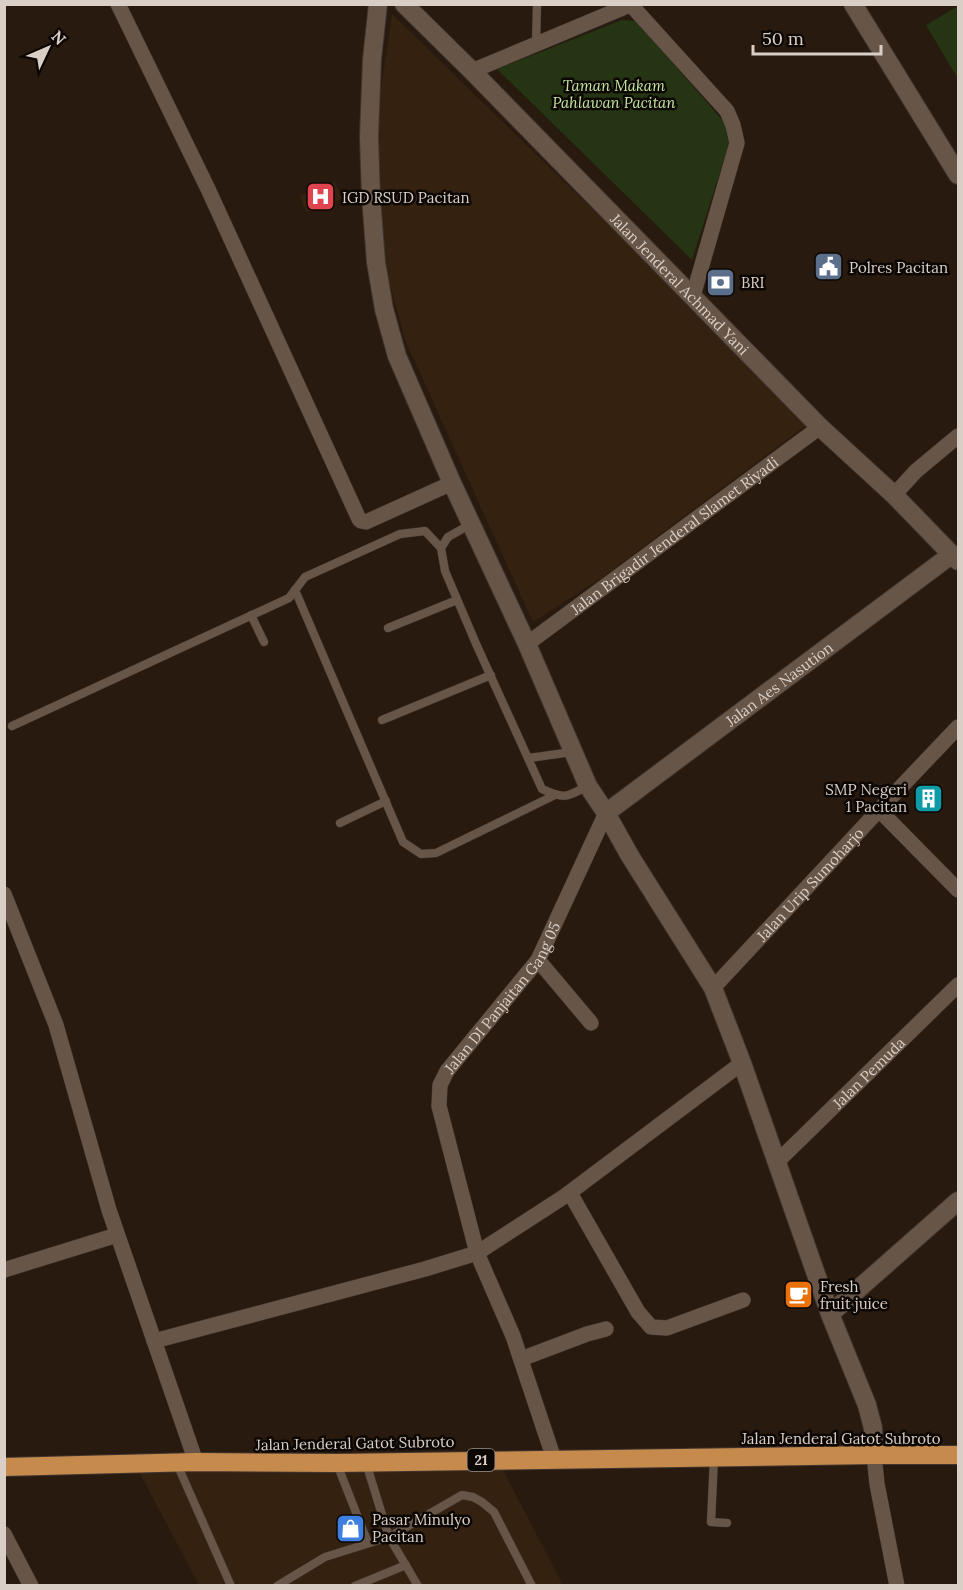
<svg xmlns="http://www.w3.org/2000/svg" width="963" height="1590" font-family="Lora,serif">
<style>
.built{fill:#342110}
.green{fill:#253412}
.lines{fill:none;stroke-linecap:round;stroke-linejoin:round}
.lane-casing{stroke:#403530;stroke-width:9}
.street-casing{stroke:#403530;stroke-width:16}
.secondary-casing{stroke:#403530;stroke-width:20}
.highway-casing{stroke:#403530;stroke-width:20}
.lane{stroke:#675648;stroke-width:8}
.street{stroke:#675648;stroke-width:15}
.secondary{stroke:#675648;stroke-width:18}
.highway{stroke:#c68b4c;stroke-width:18}
.labels{text-anchor:middle;dominant-baseline:central;stroke-width:5;stroke-linejoin:round;paint-order:stroke}
.shield{fill:#0c0703;stroke:#9c938c;stroke-width:1.5}
.shield-label{font-size:14px;font-weight:bold;fill:#d9cfc7}
.park-label{font-size:15px;font-style:italic;fill:#c5e79f;stroke:#0c0703}
.poi-label{font-size:15px;fill:#d9cfc7;stroke:#0c0703;text-anchor:start}
.street-label{font-size:15px;fill:#d9cfc7;stroke:#0c0703}
</style>
<rect width="100%" height="100%" fill="#281a0e"/>
<g class="built">
<path d="M 392,14 L 811,422 L 603,577 L 533,622 L 405,340 L 379,243 L 374,137 Z"/>
<path d="M 335,182 L 342,199 L 306,212 L 300,196 Z"/>
<path d="M 138,1470 L 503,1470 L 563,1585 L 199,1585 Z"/>
</g>
<g class="green">
<path d="M 958,6 L 958,79 L 926,25 Z"/>
<path d="M 622,20 L 636,21 L 725,123 L 729,144 L 692,260 L 497,69 Z"/>
</g>
<g class="lines">
<defs>
<g id="lane">
<path d="M 536,44 L 537,4"/>
<path d="M 471,524 L 448,537 L 441,548 L 445,571 L 477,646 L 542,789 C 564,799 566,798 587,786"/>
<path d="M 295,590 L 403,842 L 421,854 L 436,853 L 555,795"/>
<path d="M 251,615 L 264,642"/>
<path d="M 388,628 L 457,600"/>
<path d="M 382,720 L 491,675"/>
<path d="M 12,726 L 289,598 L 305,577 L 400,534 L 425,531 L 441,548"/>
<path d="M 529,758 L 572,752"/>
<path d="M 340,823 L 386,801"/>
<path d="M 714,1458 L 711,1522 L 727,1523"/>
<path d="M 366,1463 L 389,1537 L 418,1586"/>
<path d="M 177,1464 L 231,1586"/>
<path d="M 337,1464 L 368,1543"/>
<path d="M 277,1586 L 325,1557 L 389,1537 L 462,1495 L 473,1497 L 482,1502 L 494,1512 L 532,1586"/>
<path d="M 355,1586 L 406,1565"/>
</g>
<g id="street">
<path d="M 118,4 L 208,189 L 359,519 L 361,521 L 366,522 L 452,483"/>
<path d="M 631,5 L 727,111 L 733,125 L 737,143 L 693,296"/>
<path d="M 472,71 L 632,4"/>
<path d="M 894,495 L 916,471 L 958,436"/>
<path id="s1" d="M 527,644 L 820,427"/>
<path d="M 879,810 L 958,890"/>
<path d="M 4,894 L 56,1025 L 109,1210 L 196,1462"/>
<path d="M 538,960 L 591,1023"/>
<path id="s2" d="M 713,988 L 879,810 L 958,727"/>
<path id="s3" d="M 777,1162 L 958,985"/>
<path d="M 570,1193 L 638,1312 L 651,1327 L 667,1328 L 743,1300"/>
<path d="M 4,1270 L 117,1235"/>
<path d="M 154,1341 L 425,1269 L 477,1253 L 565,1196 L 742,1063"/>
<path d="M 521,1359 L 587,1334 L 606,1329"/>
<path d="M 874,1455 L 877,1484 L 897,1586"/>
<path id="s4" d="M 554,1459 L 513,1336 L 477,1253 L 439,1106 L 440,1085 L 447,1071 L 538,960 L 606,813"/>
<path d="M 4,1534 L 31,1586"/>
</g>
<g id="secondary">
<path d="M 378,4 L 372,59 L 369,137 L 371,197 L 376,262 L 384,309 L 397,356 L 452,483 L 527,644 L 588,786 L 606,813 L 630,856 L 713,988 L 742,1063 L 830,1314 L 867,1405 L 873,1428 L 874,1455"/>
<path id="s5" d="M 404,4 L 472,71 L 820,427 L 894,495 L 958,561"/>
<path d="M 853,4 L 958,175"/>
<path id="s6" d="M 606,813 L 951,555"/>
<path d="M 830,1314 L 958,1201"/>
</g>
<path id="highway" d="M 4,1467 L 196,1462 L 337,1463 L 874,1455 L 958,1455"/>
</defs>
<use href="#lane" class="lane-casing"/>
<use href="#street" class="street-casing"/>
<use href="#secondary" class="secondary-casing"/>
<use href="#highway" class="highway-casing"/>
<use href="#lane" class="lane"/>
<use href="#street" class="street"/>
<use href="#secondary" class="secondary"/>
<use href="#highway" class="highway"/>
</g>
<defs>
<symbol id="hospital-square" viewBox="-11 -11 22 22"><rect x="-9" y="-9" width="18" height="18" rx="4" fill="#e0444e" stroke="#0c0703"/><path d="M-5-5h3v3.5h4V-5h3V5h-3V1.5h-4V5h-3Z" fill="#fff"/></symbol>
<symbol id="civic-square" viewBox="-11 -11 22 22"><rect x="-9" y="-9" width="18" height="18" rx="4" fill="#5c6f8a" stroke="#0c0703"/><path d="M-.6-6.5H3V-4.5H.6V-3L4-1V1h2V6H-6V1h2V-1L-.6-3ZM-1.2 2.5V6h2.4V2.5Z" fill="#fff"/></symbol>
<symbol id="bank-square" viewBox="-11 -11 22 22"><rect x="-9" y="-9" width="18" height="18" rx="4" fill="#5c6f8a" stroke="#0c0703"/><path d="M-6-4H6V4H-6ZM0-2.3a2.3 2.3 0 1 0 0 4.6a2.3 2.3 0 1 0 0-4.6Z" fill="#fff"/></symbol>
<symbol id="building-square" viewBox="-11 -11 22 22"><rect x="-9" y="-9" width="18" height="18" rx="4" fill="#0f9aa8" stroke="#0c0703"/><path d="M-4-6H4V6H1V3H-1V6H-4ZM-2.5-4.3h1.7v1.8h-1.7ZM.8-4.3h1.7v1.8H.8ZM-2.5-1h1.7V.8h-1.7ZM.8-1h1.7V.8H.8Z" fill="#fff"/></symbol>
<symbol id="cafe-square" viewBox="-11 -11 22 22"><rect x="-9" y="-9" width="18" height="18" rx="4" fill="#e8710a" stroke="#0c0703"/><path d="M-5.5-4.5H6V0H3Q3 3.5 0 3.5H-2.5Q-5.5 3.5-5.5 0ZM3-3.2v2h1.7v-2ZM-6 4.5H4V6H-6Z" fill="#fff"/></symbol>
<symbol id="shop-square" viewBox="-11 -11 22 22"><rect x="-9" y="-9" width="18" height="18" rx="4" fill="#3f7fe0" stroke="#0c0703"/><path d="M-5-2.5h2.3a2.7 3.5 0 0 1 5.4 0H5L5.5 6h-11ZM-1.5-2.5h3a1.5 2.3 0 0 0-3 0Z" fill="#fff"/></symbol>
</defs>
<g fill-rule="evenodd">
<use href="#hospital-square" x="304" y="180" width="33" height="33"/>
<use href="#civic-square" x="812" y="250" width="33" height="33"/>
<use href="#bank-square" x="704" y="266" width="33" height="33"/>
<use href="#building-square" x="912" y="782" width="33" height="33"/>
<use href="#cafe-square" x="782" y="1278" width="33" height="33"/>
<use href="#shop-square" x="334" y="1512" width="33" height="33"/>
</g>
<g class="labels">
<rect class="shield" x="467.5" y="1449" width="27" height="22" rx="4.5"/>
<g class="shield-label">
<text x="481" y="1460">21</text>
</g>
<g class="park-label">
<text x="614" y="85">Taman Makam<tspan x="614" dy="17">Pahlawan Pacitan</tspan></text>
</g>
<g class="poi-label">
<text x="342" y="197">IGD RSUD Pacitan</text>
<text x="849" y="267">Polres Pacitan</text>
<text x="741" y="282">BRI</text>
<text x="907" y="789" text-anchor="end">SMP Negeri<tspan x="907" dy="17">1 Pacitan</tspan></text>
<text x="820" y="1286">Fresh<tspan x="820" dy="17">fruit juice</tspan></text>
<text x="372" y="1519">Pasar Minulyo<tspan x="372" dy="17">Pacitan</tspan></text>
</g>
<g class="street-label">
<text stroke="none"><textPath href="#s5" startOffset="393">Jalan Jenderal Achmad Yani</textPath></text>
<text stroke="none"><textPath href="#s1" startOffset="183">Jalan Brigadir Jenderal Slamet Riyadi</textPath></text>
<text stroke="none"><textPath href="#s6" startOffset="216">Jalan Aes Nasution</textPath></text>
<text stroke="none"><textPath href="#s2" startOffset="142">Jalan Urip Sumoharjo</textPath></text>
<text stroke="none"><textPath href="#s4" startOffset="501">Jalan DI Panjaitan Gang 05</textPath></text>
<text stroke="none"><textPath href="#s3" startOffset="128">Jalan Pemuda</textPath></text>
<text x="841" y="1438">Jalan Jenderal Gatot Subroto</text>
<text transform="translate(355 1443) rotate(-1)">Jalan Jenderal Gatot Subroto</text>
</g>
</g>
<rect width="963" height="1590" fill="none" stroke="#d9cfc7" stroke-width="12"/>
<g transform="translate(48 48) rotate(46)" stroke="#0c0703" stroke-width="4.5" paint-order="stroke">
<path d="M0-4.5L10 22L0 15L-10 22Z" fill="#d9cfc7"/>
<text y="-9" font-size="16" font-weight="bold" text-anchor="middle" fill="#d9cfc7">N</text>
</g>
<path d="M753 45v9h128v-9" fill="none" stroke="#d9cfc7" stroke-width="3"/>
<text x="762" y="45" font-size="18" fill="#d9cfc7" stroke="#0c0703" stroke-width="4.5" paint-order="stroke">50 m</text>
</svg>
